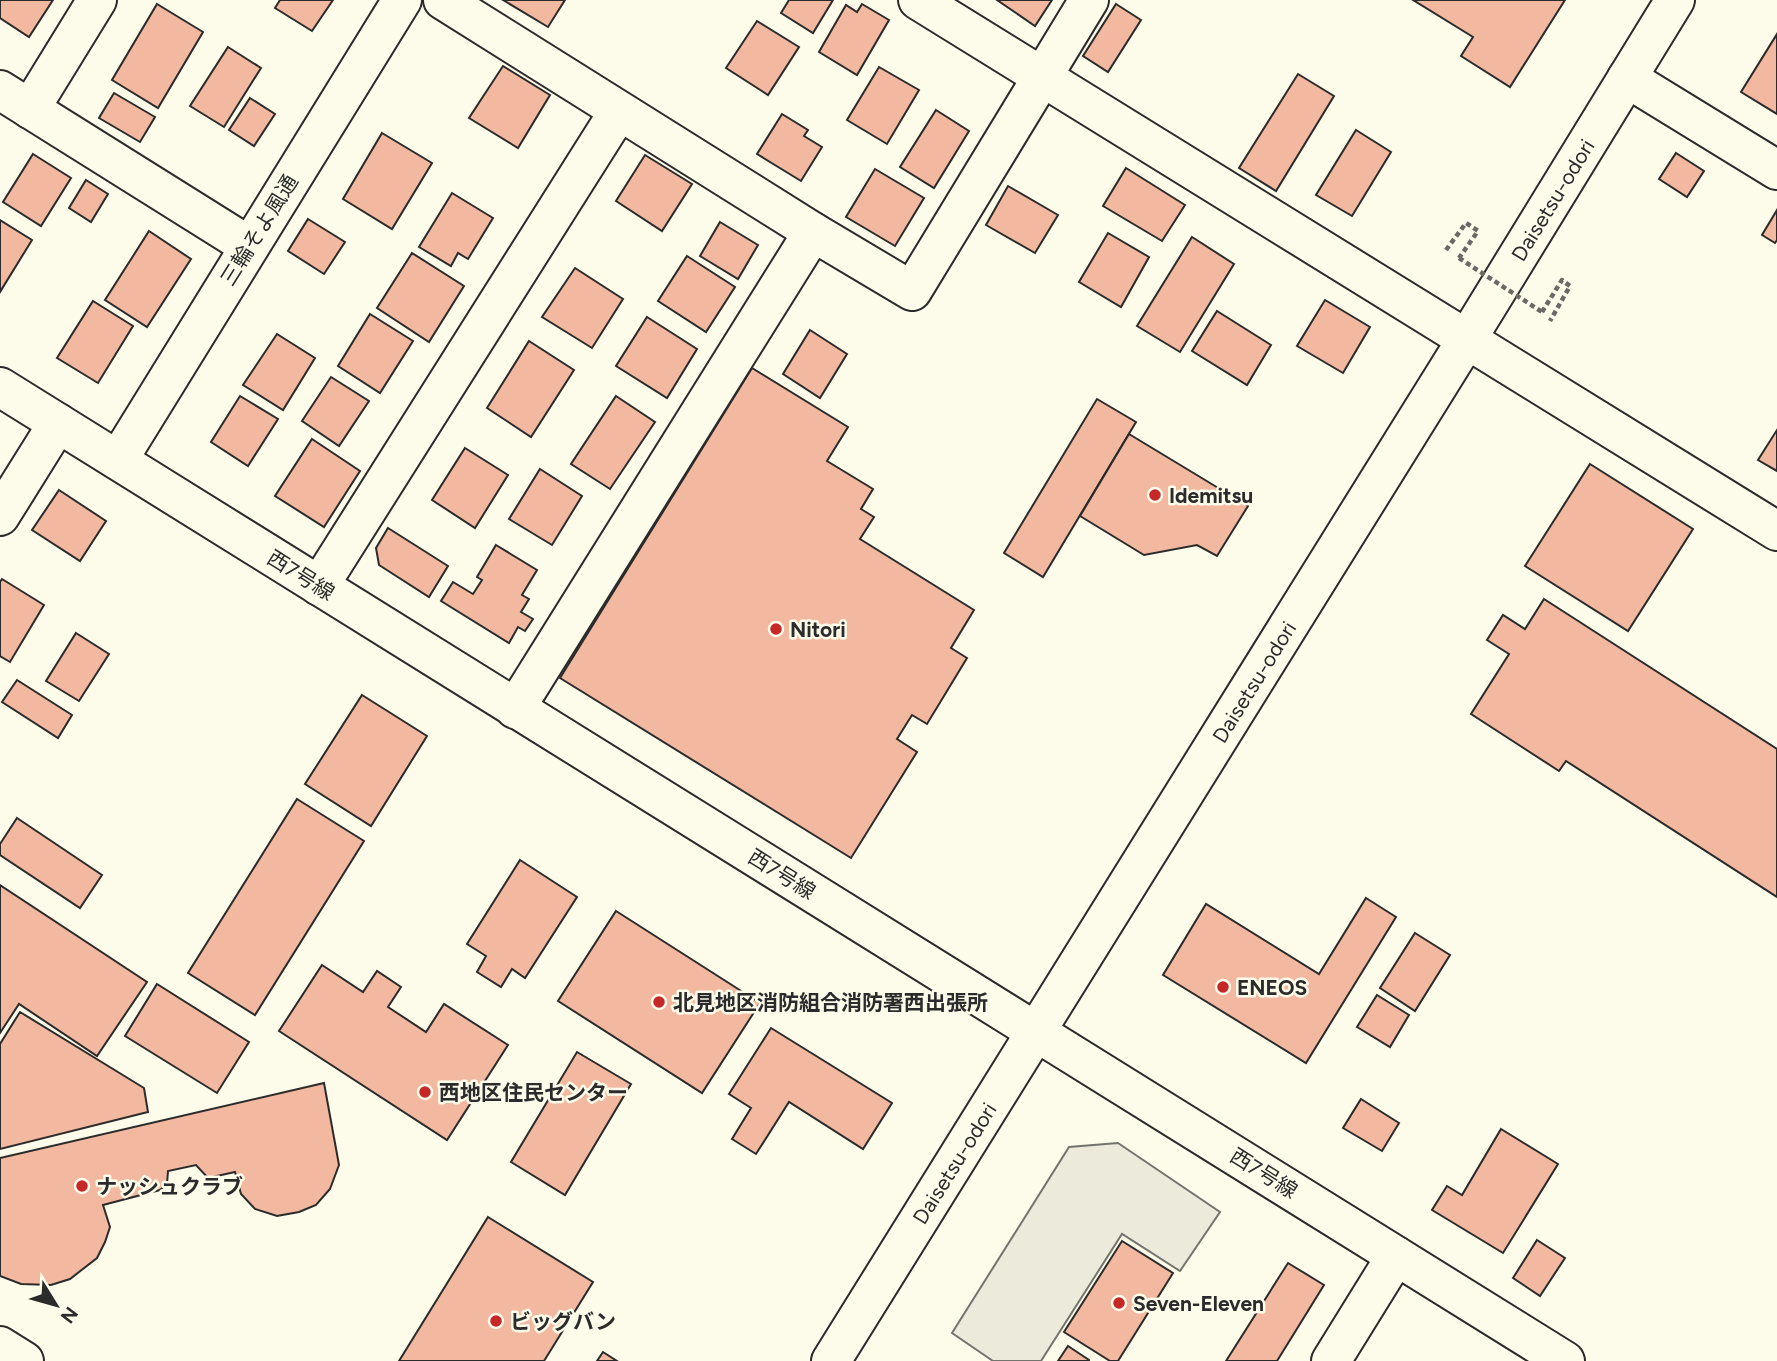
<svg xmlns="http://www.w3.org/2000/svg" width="1777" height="1361" font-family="Figtree,'Noto Sans JP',sans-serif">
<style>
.parking{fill:#eceadb;stroke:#74746e;stroke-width:2}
.building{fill:#f2b8a0;stroke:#2b2b2b;stroke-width:2}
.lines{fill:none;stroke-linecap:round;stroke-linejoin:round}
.minor-casing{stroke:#2b2b2b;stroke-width:42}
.highway-casing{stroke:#2b2b2b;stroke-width:42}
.path{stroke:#6a6964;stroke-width:4.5;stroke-dasharray:5 3.5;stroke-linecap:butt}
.minor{stroke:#fdfbea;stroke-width:38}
.highway{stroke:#fdfbea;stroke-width:38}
.path-bridge{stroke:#6a6964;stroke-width:4.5;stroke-dasharray:5 3.5;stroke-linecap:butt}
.poi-dot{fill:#c62828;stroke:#fdfbea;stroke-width:2.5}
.labels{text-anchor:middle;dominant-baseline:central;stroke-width:5;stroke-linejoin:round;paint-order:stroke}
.street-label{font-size:21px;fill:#2b2b2b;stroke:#fdfbea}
.poi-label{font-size:21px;font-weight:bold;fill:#2b2b2b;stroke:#fdfbea;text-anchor:start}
</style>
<rect width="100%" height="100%" fill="#fdfbea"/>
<path class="parking" d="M 1118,1143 L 1220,1212 L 1180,1271 L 1122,1234 L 1041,1361 L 993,1361 L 952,1333 L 1069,1147 Z"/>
<g class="building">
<path d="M 0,0 L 53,0 L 29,37 L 0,18 Z"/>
<path d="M 280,0 L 333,0 L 312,31 L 275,8 Z"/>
<path d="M 503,0 L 565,0 L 548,27 Z"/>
<path d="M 789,0 L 833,0 L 813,33 L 781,13 Z"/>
<path d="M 997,0 L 1052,0 L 1035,26 Z"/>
<path d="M 1413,0 L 1565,0 L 1510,87 L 1461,56 L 1473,37 Z"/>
<path d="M 157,4 L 203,32 L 158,108 L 112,80 Z"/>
<path d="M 862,4 L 889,20 L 857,75 L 819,52 L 846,5 L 857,12 Z"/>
<path d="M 1116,4 L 1141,20 L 1108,72 L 1083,56 Z"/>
<path d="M 757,21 L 799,47 L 768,95 L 726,68 Z"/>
<path d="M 1777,34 L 1777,114 L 1741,92 Z"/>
<path d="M 228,47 L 261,68 L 224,127 L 190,106 Z"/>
<path d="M 503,66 L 550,95 L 518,148 L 469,118 Z"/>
<path d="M 879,67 L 919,90 L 887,144 L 847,120 Z"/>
<path d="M 1298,74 L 1334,96 L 1276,191 L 1239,168 Z"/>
<path d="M 114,93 L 155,117 L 140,142 L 99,118 Z"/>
<path d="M 250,98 L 275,114 L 254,146 L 229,130 Z"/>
<path d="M 936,110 L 969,131 L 934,188 L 900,167 Z"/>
<path d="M 782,114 L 808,130 L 804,136 L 822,147 L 801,181 L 757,154 Z"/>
<path d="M 1356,130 L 1391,152 L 1352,216 L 1316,195 Z"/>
<path d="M 382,133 L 432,163 L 392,229 L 343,199 Z"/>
<path d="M 1676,153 L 1704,171 L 1687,197 L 1659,179 Z"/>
<path d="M 33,154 L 71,178 L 41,226 L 3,202 Z"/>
<path d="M 645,155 L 692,184 L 662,231 L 616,201 Z"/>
<path d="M 1126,168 L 1185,205 L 1162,241 L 1103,206 Z"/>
<path d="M 875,169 L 924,198 L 895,246 L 846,217 Z"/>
<path d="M 86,180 L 108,194 L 91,222 L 69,208 Z"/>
<path d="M 1008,186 L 1058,215 L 1035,253 L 986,225 Z"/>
<path d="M 452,193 L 493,218 L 468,259 L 458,253 L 451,266 L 419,247 Z"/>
<path d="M 1777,210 L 1777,240 L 1775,243 L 1762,235 Z"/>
<path d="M 308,219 L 345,242 L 324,274 L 288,251 Z"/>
<path d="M 0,220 L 32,240 L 0,292 Z"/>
<path d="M 720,222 L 758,245 L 738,279 L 700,256 Z"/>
<path d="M 149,231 L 191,259 L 147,327 L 105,300 Z"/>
<path d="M 1108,233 L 1149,257 L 1121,307 L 1079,282 Z"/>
<path d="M 1192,237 L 1234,264 L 1180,352 L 1137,326 Z"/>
<path d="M 412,253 L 464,286 L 429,342 L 377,308 Z"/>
<path d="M 687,256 L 735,287 L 706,332 L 658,301 Z"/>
<path d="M 575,268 L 623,299 L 592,348 L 542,317 Z"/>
<path d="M 1325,300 L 1370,327 L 1343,373 L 1297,346 Z"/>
<path d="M 93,301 L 133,326 L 98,383 L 57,358 Z"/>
<path d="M 1217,311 L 1271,345 L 1247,385 L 1192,351 Z"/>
<path d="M 370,314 L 413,341 L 380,393 L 338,366 Z"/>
<path d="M 647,317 L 697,349 L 667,398 L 616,366 Z"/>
<path d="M 810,330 L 847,354 L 820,398 L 783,374 Z"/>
<path d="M 277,334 L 315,358 L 283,410 L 243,385 Z"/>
<path d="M 529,341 L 574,370 L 531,437 L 487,408 Z"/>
<path d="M 752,368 L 848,427 L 827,461 L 873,489 L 861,509 L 874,517 L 860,539 L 974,610 L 951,648 L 967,658 L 927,724 L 912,715 L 897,739 L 917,752 L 851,858 L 560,678 Z"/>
<path d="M 331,377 L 369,401 L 339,446 L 302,421 Z"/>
<path d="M 240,396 L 278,419 L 248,466 L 211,442 Z"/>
<path d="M 616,396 L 655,422 L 610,489 L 571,464 Z"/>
<path d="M 1097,399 L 1136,422 L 1043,577 L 1004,553 Z"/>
<path d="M 1777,430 L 1777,471 L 1758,460 Z"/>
<path d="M 1129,434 L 1248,506 L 1217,556 L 1197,545 L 1144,555 L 1080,516 Z"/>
<path d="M 312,439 L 360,471 L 324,527 L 275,496 Z"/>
<path d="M 465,448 L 508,475 L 475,528 L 432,500 Z"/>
<path d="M 1590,464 L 1693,529 L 1628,631 L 1525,566 Z"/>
<path d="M 540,469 L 582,496 L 552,545 L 509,519 Z"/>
<path d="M 59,490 L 106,521 L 80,561 L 32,530 Z"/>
<path d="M 388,528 L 448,566 L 429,597 L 379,565 L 376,548 Z"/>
<path d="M 496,545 L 537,570 L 522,595 L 529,599 L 521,612 L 533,619 L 525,631 L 518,627 L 509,643 L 441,601 L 453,582 L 473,594 L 482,580 L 477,577 Z"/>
<path d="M 2,579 L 44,605 L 10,662 L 0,656 L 0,582 Z"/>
<path d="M 1544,599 L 1777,749 L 1777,897 L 1566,761 L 1559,771 L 1471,714 L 1509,654 L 1487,640 L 1503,615 L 1525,629 Z"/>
<path d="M 76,633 L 109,654 L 79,701 L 46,681 Z"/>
<path d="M 17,680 L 72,715 L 58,738 L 2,702 Z"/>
<path d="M 362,695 L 427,736 L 371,826 L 305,784 Z"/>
<path d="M 297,799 L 364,841 L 255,1015 L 188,973 Z"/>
<path d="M 17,818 L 102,875 L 80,908 L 0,855 L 0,844 Z"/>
<path d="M 520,860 L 577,897 L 525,978 L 512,969 L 501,987 L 477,972 L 486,956 L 467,944 Z"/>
<path d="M 0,885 L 147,982 L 97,1056 L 19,1004 L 0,1033 Z"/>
<path d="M 1366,898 L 1396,917 L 1306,1063 L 1163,975 L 1206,904 L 1319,974 Z"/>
<path d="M 616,911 L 760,1003 L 702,1093 L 558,1001 Z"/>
<path d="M 1415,933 L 1450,955 L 1415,1011 L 1380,988 Z"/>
<path d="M 322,965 L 363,992 L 377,971 L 401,987 L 388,1007 L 426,1032 L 444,1004 L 508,1045 L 447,1140 L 279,1031 Z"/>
<path d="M 157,984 L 249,1042 L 217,1093 L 125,1036 Z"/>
<path d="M 1377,995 L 1409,1015 L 1390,1047 L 1357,1027 Z"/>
<path d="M 20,1012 L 144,1088 L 148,1112 L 0,1149 L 0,1044 Z"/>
<path d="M 771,1028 L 892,1103 L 863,1149 L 789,1102 L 756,1154 L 732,1139 L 751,1108 L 729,1094 Z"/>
<path d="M 577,1052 L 631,1084 L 565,1195 L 511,1162 Z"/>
<path d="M 324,1083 L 339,1165 L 330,1189 L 316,1205 L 299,1212 L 277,1216 L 255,1209 L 241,1194 L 235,1172 L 208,1178 L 196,1165 L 168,1171 L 167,1184 L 160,1190 L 103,1205 L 110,1227 L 105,1242 L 97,1258 L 70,1279 L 51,1285 L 21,1284 L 0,1276 L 0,1158 Z"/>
<path d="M 1361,1099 L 1399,1123 L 1382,1151 L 1343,1128 Z"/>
<path d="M 1501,1129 L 1558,1164 L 1503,1253 L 1432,1210 L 1447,1186 L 1462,1195 Z"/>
<path d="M 488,1217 L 593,1282 L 544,1361 L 399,1361 Z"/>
<path d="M 1537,1240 L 1565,1258 L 1540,1296 L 1513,1278 Z"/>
<path d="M 1122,1241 L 1173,1273 L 1118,1361 L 1110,1361 L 1064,1332 Z"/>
<path d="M 1288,1263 L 1324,1285 L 1277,1361 L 1226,1361 Z"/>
<path d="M 1068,1346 L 1089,1360 L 1089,1361 L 1058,1361 Z"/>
<path d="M 603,1352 L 617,1361 L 597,1361 Z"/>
</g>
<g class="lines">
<defs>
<g id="minor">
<path d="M 443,0 L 813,232 L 912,291 L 1089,0"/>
<path d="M 918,0 L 1777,531"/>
<path d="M 1627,78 L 1777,170"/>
<path d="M 0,90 L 249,246"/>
<path d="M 30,109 L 97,0"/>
<path d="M 0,387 L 1565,1361"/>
<path d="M 118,460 L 402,0"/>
<path d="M 0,516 L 58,423"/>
<path d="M 319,586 L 619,111"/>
<path d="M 515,709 L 813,232"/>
<path d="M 0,1346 L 24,1361"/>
<path d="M 1331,1361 L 1396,1256"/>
</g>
<g id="highway">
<path id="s1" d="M 831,1361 L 1467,339 L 1675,0"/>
</g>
</defs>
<use href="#minor" class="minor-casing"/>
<use href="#highway" class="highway-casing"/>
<g class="path">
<path d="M 1446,250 L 1466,223 L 1478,231 L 1459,258"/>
<path d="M 1542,312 L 1562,280 L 1570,286 L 1550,321"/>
</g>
<use href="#minor" class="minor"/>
<use href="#highway" class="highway"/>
<path class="path-bridge" d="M 1459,258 L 1542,312"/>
</g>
<g class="poi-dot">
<circle cx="1155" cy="495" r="7"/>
<circle cx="776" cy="629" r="7"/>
<circle cx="1223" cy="987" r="7"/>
<circle cx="659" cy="1002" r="7"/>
<circle cx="425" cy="1092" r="7"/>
<circle cx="82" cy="1186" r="7"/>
<circle cx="1119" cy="1303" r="7"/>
<circle cx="496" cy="1321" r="7"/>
</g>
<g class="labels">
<g class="street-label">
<text stroke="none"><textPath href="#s1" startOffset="1367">Daisetsu-odori</textPath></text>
<text transform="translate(259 230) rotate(-58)">三輪そよ風通</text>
<text transform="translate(301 575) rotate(32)">西7号線</text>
<text stroke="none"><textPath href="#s1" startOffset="800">Daisetsu-odori</textPath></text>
<text transform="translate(782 874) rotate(32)">西7号線</text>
<text stroke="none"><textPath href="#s1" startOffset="233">Daisetsu-odori</textPath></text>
<text transform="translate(1264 1173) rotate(32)">西7号線</text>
</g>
<g class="poi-label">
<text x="1169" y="495">Idemitsu</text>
<text x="790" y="629">Nitori</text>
<text x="1237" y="987">ENEOS</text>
<text x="673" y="1002">北見地区消防組合消防署西出張所</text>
<text x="439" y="1092">西地区住民センター</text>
<text x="96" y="1186">ナッシュクラブ</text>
<text x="1133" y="1303">Seven-Eleven</text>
<text x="510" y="1321">ビッグバン</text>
</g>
</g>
<g transform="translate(56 1305) rotate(127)" stroke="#fdfbea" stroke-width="5" paint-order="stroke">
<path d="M0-5L12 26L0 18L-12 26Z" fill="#2b2b2b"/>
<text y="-10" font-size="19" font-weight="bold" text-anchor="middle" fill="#2b2b2b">N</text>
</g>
</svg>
